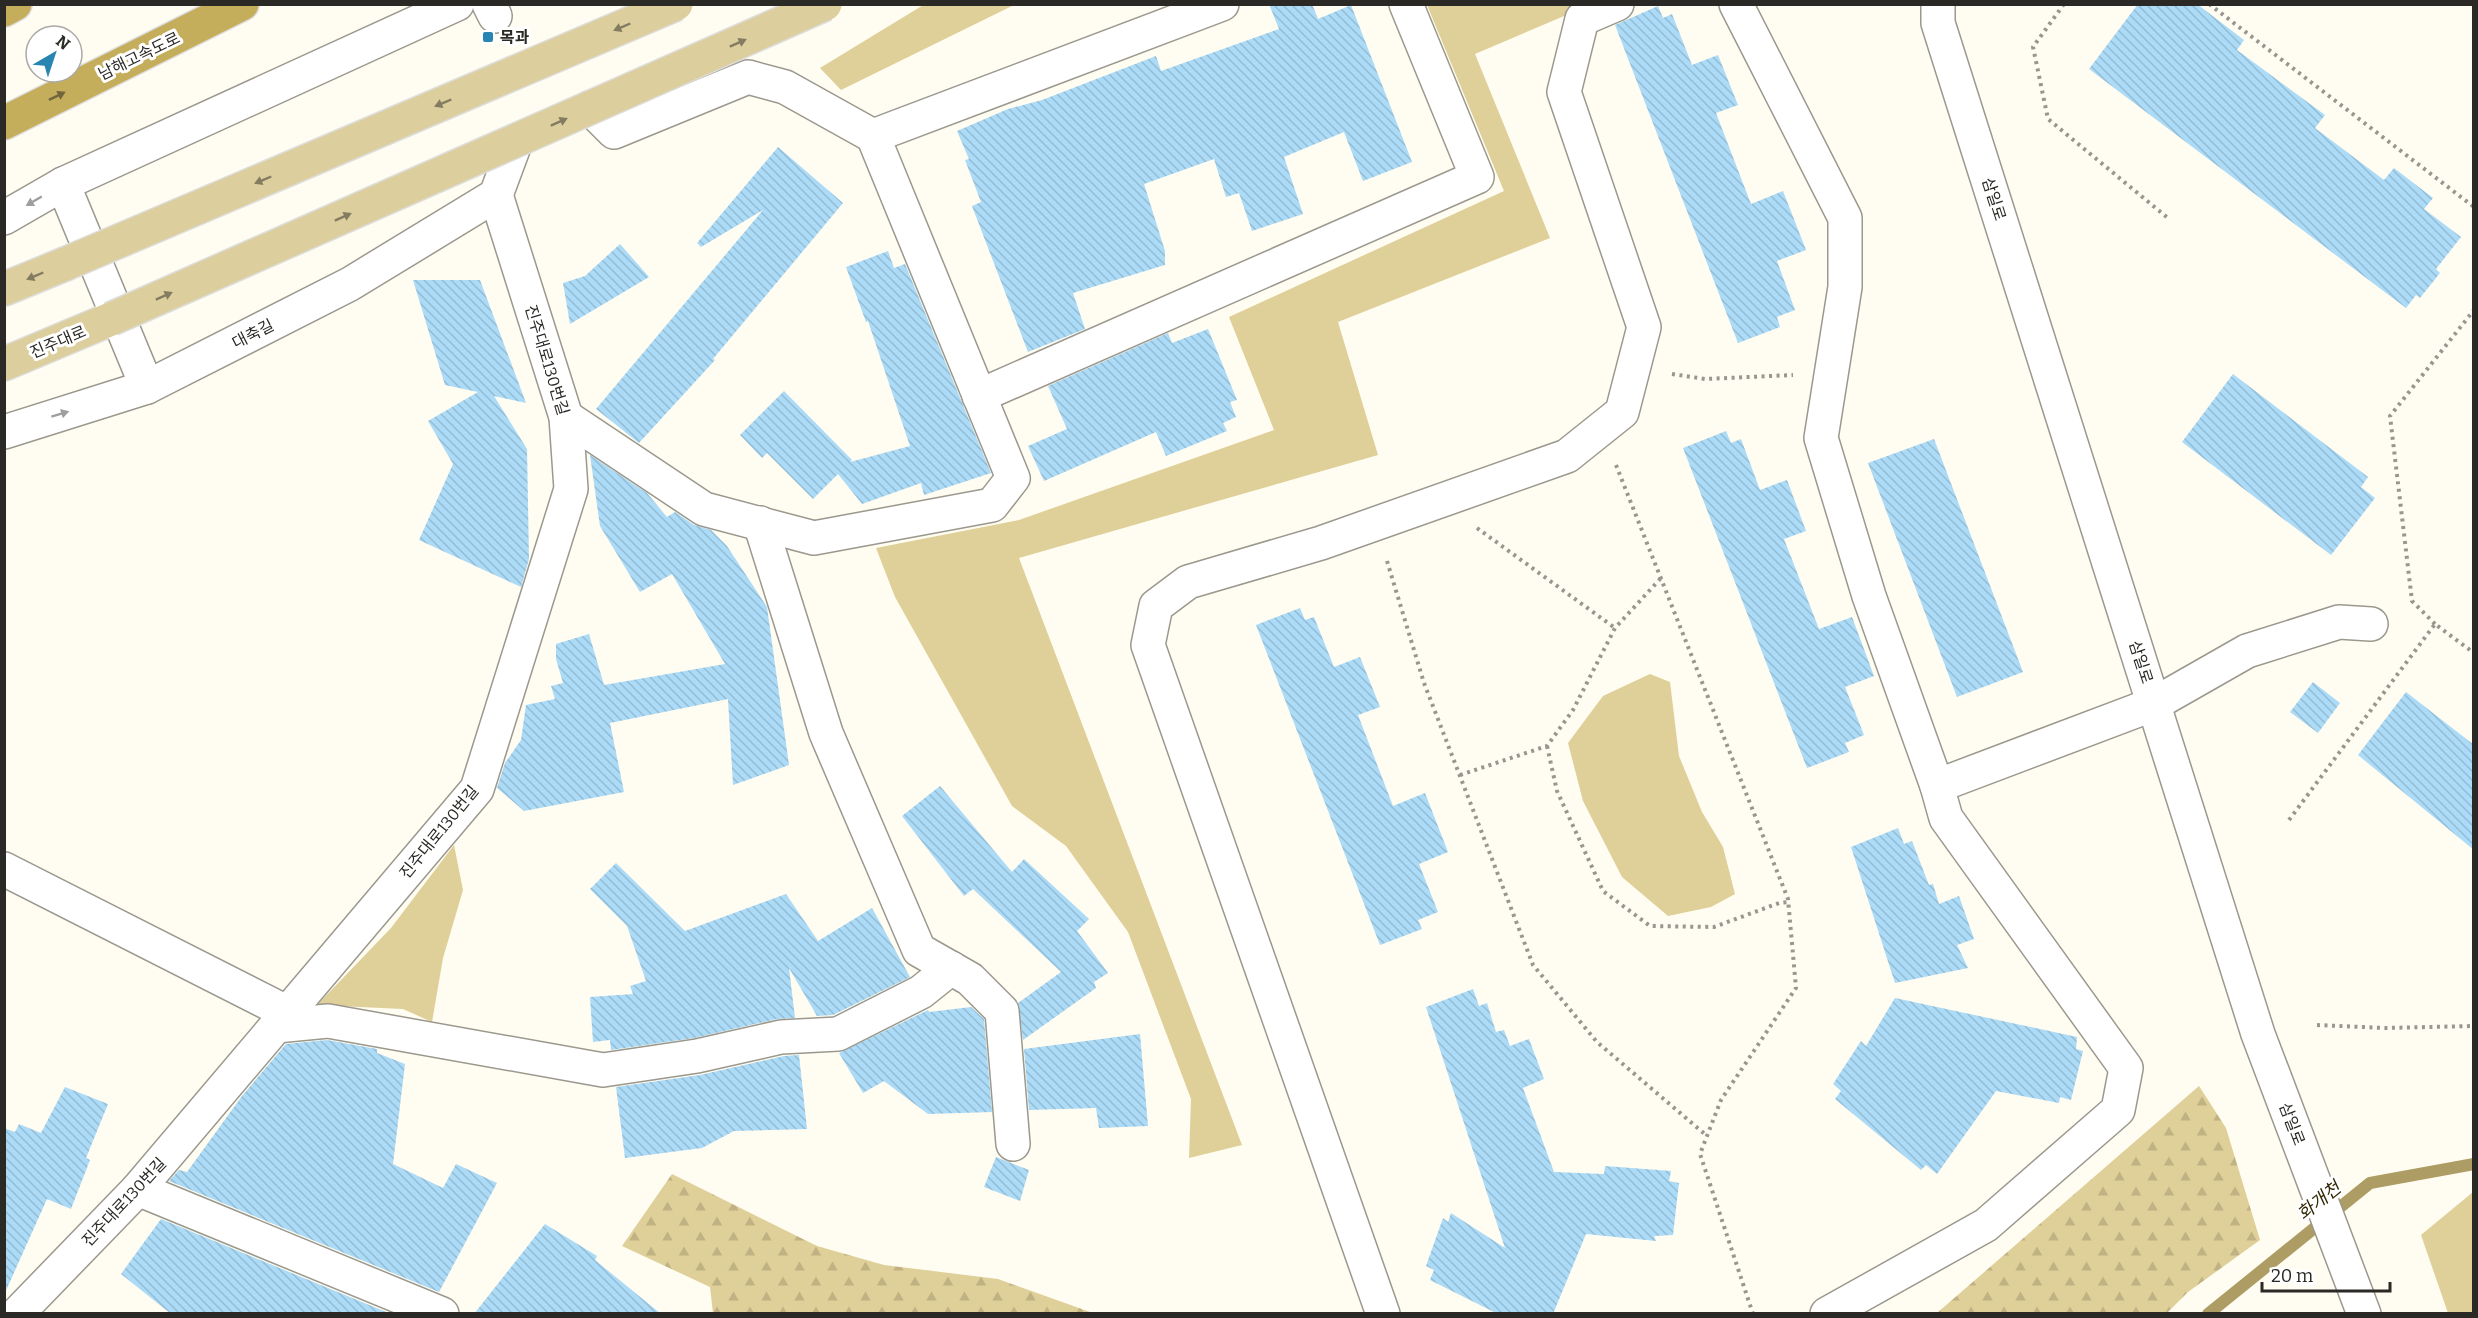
<svg xmlns="http://www.w3.org/2000/svg" width="2478" height="1318" font-family="Bitter,'Noto Sans KR',serif">
<style>
.green{fill:#dfcf98}
.forest{fill:url(#forest-firs)}
.lines{fill:none;stroke-linecap:round;stroke-linejoin:round}
.stream{stroke:#ad9d64;stroke-width:12}
.building{fill:url(#building-back-hatch)}
.minor-casing{stroke:#9b988e;stroke-width:36}
.major-casing{stroke:#dddddc;stroke-width:36}
.highway-casing{stroke:#dddddc;stroke-width:36}
.path{stroke:#98968f;stroke-width:4;stroke-dasharray:3 4.5;stroke-linecap:butt}
.minor{stroke:#fff;stroke-width:33}
.major{stroke:#dcce9d;stroke-width:33}
.highway{stroke:#c5ae5b;stroke-width:33}
.major-bridge-casing{stroke:#dddddc;stroke-width:36;stroke-linecap:butt}
.major-bridge{stroke:#dcce9d;stroke-width:33}
.oneway{fill:#837c61}
.oneway2{fill:#70653d}
.oneway3{fill:#9f9f9d}
.poi-dot{fill:#2885b2;stroke:#fff;stroke-width:2}
.labels{text-anchor:middle;dominant-baseline:central;stroke-width:6;stroke-linejoin:round;paint-order:stroke}
.poi-label{font-size:16px;font-weight:bold;fill:#2a2925;stroke:#fff;text-anchor:start}
.street-label{font-size:16px;fill:#2a2925;stroke:#fff}
.water-label{font-size:18px;font-style:italic;fill:#322904;stroke:#fff}
</style>
<defs>
<pattern id="forest-firs" width="22" height="20" patternUnits="userSpaceOnUse" patternTransform="scale(1.5)"><rect width="22" height="20" fill="#dfcf98"/><path d="M5 1l3.5 6h-7zM16 11l3.5 6h-7z" fill="#c0b283"/></pattern>
<pattern id="building-back-hatch" width="6" height="6" patternUnits="userSpaceOnUse" patternTransform="scale(1.5)"><rect width="6" height="6" fill="#acdbf7"/><path d="M-1 5l2 2M0 0l6 6M5-1l2 2" fill="none" stroke="#94bcd4"/></pattern>
</defs>
<rect width="100%" height="100%" fill="#fffcf1"/>
<g class="green">
<path d="M 925,4 L 1014,5 L 841,90 L 820,68 Z"/>
<path d="M 1427,5 L 1590,5 L 1475,54 L 1550,238 L 1338,322 L 1378,455 L 1019,558 L 1242,1145 L 1189,1158 L 1191,1099 L 1128,932 L 1066,846 L 1012,806 L 895,597 L 876,548 L 1019,520 L 1274,430 L 1229,317 L 1504,191 Z"/>
<path d="M 1650,674 L 1670,682 L 1679,756 L 1702,812 L 1723,847 L 1735,894 L 1711,907 L 1668,916 L 1622,877 L 1583,801 L 1568,743 L 1603,696 Z"/>
<path d="M 454,845 L 463,890 L 443,958 L 432,1022 L 403,1009 L 317,1005 L 391,928 Z"/>
<path d="M 2473,1192 L 2473,1313 L 2448,1313 L 2421,1235 Z"/>
</g>
<g class="forest">
<path d="M 2199,1086 L 2226,1128 L 2260,1240 L 2188,1292 L 2167,1313 L 1937,1313 Z"/>
<path d="M 672,1174 L 817,1246 L 884,1265 L 998,1279 L 1093,1313 L 713,1313 L 710,1287 L 622,1246 Z"/>
</g>
<g class="lines">
<path class="stream" d="M 2208,1314 L 2370,1183 L 2474,1164"/>
</g>
<g class="building">
<path d="M 1269,4 L 1312,4 L 1318,19 L 1351,5 L 1412,162 L 1363,181 L 1344,132 L 1284,157 L 1303,214 L 1252,231 L 1239,193 L 1226,197 L 1214,159 L 1144,184 L 1165,251 L 1165,265 L 1073,293 L 1085,329 L 1028,352 L 972,206 L 981,202 L 965,160 L 969,159 L 957,131 L 1008,109 L 1042,100 L 1156,56 L 1161,71 L 1279,29 Z"/>
<path d="M 2138,4 L 2197,4 L 2244,40 L 2237,50 L 2325,115 L 2315,128 L 2384,180 L 2394,168 L 2433,198 L 2424,209 L 2461,237 L 2436,269 L 2440,273 L 2420,298 L 2416,295 L 2406,308 L 2089,69 Z"/>
<path d="M 1658,6 L 1663,18 L 1672,14 L 1692,65 L 1718,55 L 1738,105 L 1716,113 L 1751,204 L 1783,191 L 1806,250 L 1777,261 L 1795,310 L 1777,317 L 1780,327 L 1738,343 L 1615,25 Z"/>
<path d="M 778,147 L 843,203 L 713,359 L 715,360 L 639,443 L 596,409 L 763,210 L 701,247 L 697,243 Z"/>
<path d="M 620,244 L 649,277 L 570,324 L 563,283 L 585,276 Z"/>
<path d="M 888,251 L 894,268 L 905,264 L 991,473 L 924,495 L 921,483 L 862,504 L 838,474 L 813,499 L 767,453 L 762,458 L 740,435 L 784,391 L 852,460 L 850,462 L 910,446 L 868,321 L 866,322 L 846,267 Z"/>
<path d="M 413,280 L 480,280 L 526,403 L 494,396 L 527,449 L 529,559 L 521,587 L 419,540 L 453,464 L 428,421 L 478,392 L 445,385 Z"/>
<path d="M 1208,329 L 1237,400 L 1230,402 L 1236,417 L 1223,423 L 1227,431 L 1166,456 L 1156,432 L 1044,481 L 1028,446 L 1067,429 L 1048,386 L 1168,333 L 1172,343 Z"/>
<path d="M 2233,374 L 2368,477 L 2361,487 L 2375,498 L 2331,555 L 2182,442 Z"/>
<path d="M 1726,431 L 1731,443 L 1741,439 L 1760,490 L 1787,480 L 1806,531 L 1784,539 L 1819,629 L 1852,617 L 1874,676 L 1845,687 L 1864,735 L 1845,743 L 1849,752 L 1807,768 L 1683,448 Z"/>
<path d="M 1934,439 L 2023,672 L 1957,697 L 1868,463 Z"/>
<path d="M 590,455 L 647,493 L 667,517 L 675,512 L 694,525 L 711,530 L 727,546 L 767,607 L 789,765 L 733,785 L 728,699 L 610,723 L 624,792 L 524,811 L 497,788 L 505,763 L 521,740 L 526,705 L 555,699 L 551,686 L 563,683 L 556,659 L 556,644 L 589,634 L 604,685 L 725,664 L 672,574 L 640,592 L 600,526 Z"/>
<path d="M 1300,608 L 1305,620 L 1314,617 L 1334,667 L 1360,657 L 1380,707 L 1358,715 L 1393,806 L 1425,793 L 1448,852 L 1419,864 L 1438,912 L 1418,920 L 1422,929 L 1380,945 L 1256,625 Z"/>
<path d="M 2313,682 L 2340,703 L 2318,733 L 2290,712 Z"/>
<path d="M 2406,692 L 2474,745 L 2474,850 L 2358,755 Z"/>
<path d="M 940,786 L 1012,872 L 1024,859 L 1089,919 L 1077,931 L 1108,973 L 1094,982 L 1096,988 L 1023,1040 L 1018,1003 L 1061,972 L 973,889 L 964,896 L 902,816 Z"/>
<path d="M 1898,828 L 1904,844 L 1912,841 L 1929,885 L 1933,884 L 1939,904 L 1959,896 L 1974,939 L 1957,945 L 1968,968 L 1895,983 L 1851,847 Z"/>
<path d="M 616,863 L 685,931 L 786,894 L 818,941 L 872,908 L 910,977 L 833,1015 L 817,1016 L 789,968 L 795,1018 L 777,1019 L 694,1038 L 611,1050 L 610,1040 L 593,1042 L 590,997 L 633,994 L 630,986 L 646,981 L 627,926 L 590,889 Z"/>
<path d="M 1473,989 L 1479,1006 L 1487,1003 L 1496,1032 L 1504,1030 L 1510,1046 L 1529,1039 L 1544,1079 L 1523,1088 L 1554,1172 L 1604,1174 L 1605,1166 L 1671,1171 L 1669,1181 L 1679,1183 L 1673,1235 L 1654,1236 L 1656,1241 L 1586,1234 L 1553,1314 L 1498,1314 L 1430,1280 L 1434,1270 L 1426,1266 L 1443,1218 L 1448,1222 L 1451,1213 L 1505,1248 L 1426,1007 Z"/>
<path d="M 1895,998 L 2077,1037 L 2076,1049 L 2083,1051 L 2071,1100 L 2060,1097 L 2059,1103 L 1996,1091 L 1937,1174 L 1926,1165 L 1921,1170 L 1835,1099 L 1841,1091 L 1833,1084 L 1861,1041 L 1866,1046 Z"/>
<path d="M 971,1007 L 984,1019 L 992,1112 L 928,1114 L 884,1081 L 863,1093 L 839,1053 L 928,1010 L 929,1012 Z"/>
<path d="M 1140,1034 L 1148,1126 L 1099,1128 L 1096,1108 L 1029,1110 L 1024,1049 Z"/>
<path d="M 327,1040 L 377,1049 L 377,1053 L 405,1064 L 393,1164 L 443,1188 L 456,1164 L 497,1183 L 439,1292 L 169,1181 L 179,1170 L 187,1172 L 242,1096 L 286,1044 Z"/>
<path d="M 799,1055 L 807,1129 L 734,1131 L 702,1148 L 625,1158 L 616,1087 L 700,1075 L 784,1056 Z"/>
<path d="M 65,1087 L 108,1104 L 86,1158 L 90,1160 L 71,1209 L 47,1199 L 4,1295 L 4,1128 L 15,1132 L 19,1124 L 41,1133 Z"/>
<path d="M 996,1157 L 1029,1170 L 1020,1201 L 984,1187 Z"/>
<path d="M 161,1219 L 391,1314 L 171,1314 L 121,1274 Z"/>
<path d="M 545,1224 L 597,1256 L 595,1260 L 661,1314 L 474,1314 Z"/>
</g>
<g class="lines">
<defs>
<g id="minor">
<path d="M 489,4 L 495,16"/>
<path d="M 1736,4 L 1845,218 L 1845,287 L 1821,438 L 1869,596 L 1937,786 L 1946,818 L 2126,1068 L 2118,1110 L 1986,1225 L 1827,1314"/>
<path d="M 1938,4 L 1938,23 L 2258,1034 L 2364,1314"/>
<path d="M 873,136 L 1222,4"/>
<path d="M 63,184 L 147,387"/>
<path d="M 4,218 L 63,184 L 457,4"/>
<path d="M 979,396 L 1477,177 L 1406,4"/>
<path d="M 566,417 L 704,509 L 814,538 L 992,505 L 1013,478 L 873,136 L 785,87 L 748,77 L 614,132 L 590,108"/>
<path d="M 4,432 L 147,387 L 350,284 L 496,195 L 516,141"/>
<path d="M 760,523 L 826,733 L 919,950 L 970,979 L 1002,1011 L 1013,1144"/>
<path d="M 1937,786 L 2154,704 L 2247,651 L 2339,622 L 2371,624"/>
<path d="M 4,869 L 288,1013"/>
<path d="M 276,1026 L 328,1021 L 603,1070 L 697,1056 L 781,1037 L 838,1034 L 921,992 L 951,968"/>
<path d="M 138,1189 L 442,1314"/>
<path d="M 17,1314 L 138,1189 L 477,789 L 571,489 L 566,417 L 496,195"/>
<path d="M 1383,1314 L 1148,645 L 1156,606 L 1188,582 L 1321,543 L 1567,456 L 1622,412 L 1644,327 L 1564,92 L 1582,19 L 1617,4"/>
</g>
<g id="major">
<path d="M 4,289 L 65,264"/>
<path d="M 4,364 L 111,319"/>
</g>
<g id="highway">
<path d="M 4,10 L 15,4"/>
<path d="M 4,123 L 242,4"/>
</g>
</defs>
<use href="#minor" class="minor-casing"/>
<use href="#major" class="major-casing"/>
<use href="#highway" class="highway-casing"/>
<g class="path">
<path d="M 2064,4 L 2033,47 L 2048,119 L 2169,219"/>
<path d="M 2209,4 L 2474,207"/>
<path d="M 1672,374 L 1705,379 L 1793,375"/>
<path d="M 1616,465 L 1788,899 L 1796,988 L 1721,1100 L 1700,1154 L 1753,1314"/>
<path d="M 1477,528 L 1615,628"/>
<path d="M 1387,561 L 1424,683 L 1533,965 L 1597,1042 L 1707,1136"/>
<path d="M 2435,624 L 2412,601 L 2390,416 L 2474,310"/>
<path d="M 1547,746 L 1557,791 L 1603,891 L 1650,926 L 1714,927 L 1779,903 L 1788,902"/>
<path d="M 1460,775 L 1547,746 L 1573,710 L 1615,628 L 1661,578"/>
<path d="M 2289,820 L 2435,624 L 2474,653"/>
<path d="M 2317,1025 L 2385,1028 L 2474,1026"/>
</g>
<use href="#minor" class="minor"/>
<use href="#major" class="major"/>
<use href="#highway" class="highway"/>
<defs>
<g id="major-bridge">
<path d="M 65,264 L 676,4"/>
<path d="M 111,319 L 825,4"/>
</g>
</defs>
<use href="#major-bridge" class="major-bridge-casing"/>
<use href="#major-bridge" class="major-bridge"/>
</g>
<defs><path id="oneway-solid" d="M-6-.8H1V-3.2L6.5 0L1 3.2V.8H-6Z" transform="scale(1.5)"/></defs>
<g class="oneway">
<use href="#oneway-solid" transform="translate(622 27) rotate(157)"/>
<use href="#oneway-solid" transform="translate(738 43) rotate(-24)"/>
<use href="#oneway-solid" transform="translate(443 103) rotate(157)"/>
<use href="#oneway-solid" transform="translate(559 122) rotate(-24)"/>
<use href="#oneway-solid" transform="translate(263 180) rotate(157)"/>
<use href="#oneway-solid" transform="translate(343 217) rotate(-24)"/>
<use href="#oneway-solid" transform="translate(35 276) rotate(157)"/>
<use href="#oneway-solid" transform="translate(164 296) rotate(-24)"/>
</g>
<use class="oneway2" href="#oneway-solid" transform="translate(57 96) rotate(-26)"/>
<g class="oneway3">
<use href="#oneway-solid" transform="translate(34 201) rotate(150)"/>
<use href="#oneway-solid" transform="translate(60 414) rotate(-17)"/>
</g>
<rect class="poi-dot" x="482" y="31" width="12" height="12" rx="3"/>
<g class="labels">
<g class="poi-label">
<text x="500" y="37">목과</text>
</g>
<g class="street-label">
<text transform="translate(139 56) rotate(-26)">남해고속도로</text>
<text transform="translate(1994 199) rotate(72)">삼일로</text>
<text transform="translate(253 334) rotate(-27)">대축길</text>
<text transform="translate(58 342) rotate(-23)">진주대로</text>
<text transform="translate(547 360) rotate(73)">진주대로130번길</text>
<text transform="translate(2141 662) rotate(72)">삼일로</text>
<text transform="translate(439 832) rotate(-51)">진주대로130번길</text>
<text transform="translate(2292 1124) rotate(69)">삼일로</text>
<text transform="translate(124 1202) rotate(-47)">진주대로130번길</text>
</g>
<g class="water-label">
<text transform="translate(2319 1201) rotate(-39)">화개천</text>
</g>
</g>
<rect width="2478" height="1318" fill="none" stroke="#2a2925" stroke-width="12"/>
<g transform="translate(54 54) rotate(39)"><circle r="28" fill="#ffffff" stroke="#aaa9a8" stroke-width="1.5"/>
<path d="M0-4.5L10 22L0 15L-10 22Z" fill="#2885b2"/>
<text y="-9" font-size="16" font-weight="bold" text-anchor="middle" fill="#2a2925">N</text>
</g>
<path d="M2262 1282v9h128v-9" fill="none" stroke="#2a2925" stroke-width="3"/>
<text x="2271" y="1282" font-size="18" fill="#2a2925" stroke="#ffffff" stroke-width="4.5" paint-order="stroke">20 m</text>
</svg>
